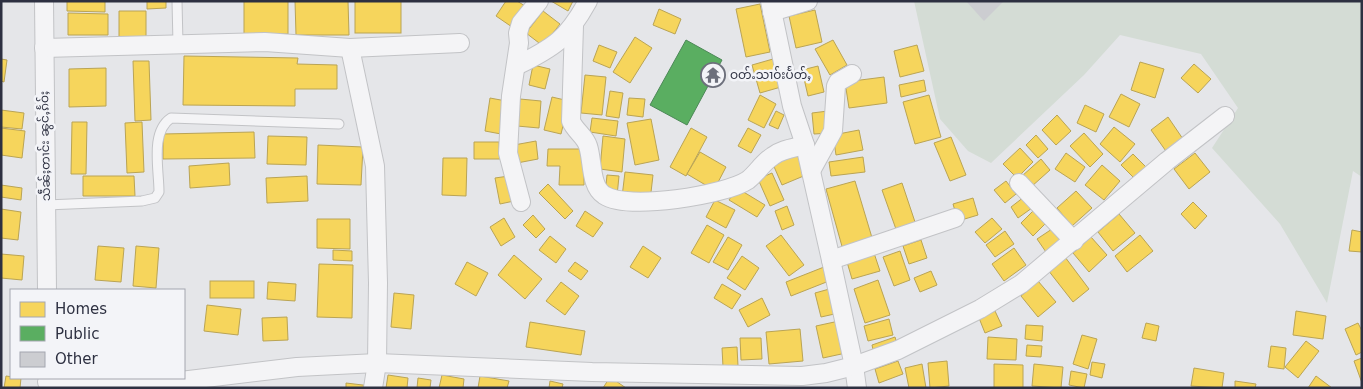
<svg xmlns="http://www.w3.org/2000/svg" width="1363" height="389" font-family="'DejaVu Sans','Noto Sans Myanmar',sans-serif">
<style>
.green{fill:#d4dcd5}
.homes{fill:#f6d55c;stroke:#baa454}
.public{fill:#5aae61;stroke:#4c8857}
.building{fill:#cccdd1}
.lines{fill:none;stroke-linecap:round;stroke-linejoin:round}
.lane-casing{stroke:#c2c3c6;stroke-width:11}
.street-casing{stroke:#c2c3c6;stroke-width:20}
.lane{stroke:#f4f4f6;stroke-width:9}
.street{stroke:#f4f4f6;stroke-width:18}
.labels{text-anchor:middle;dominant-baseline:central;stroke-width:5;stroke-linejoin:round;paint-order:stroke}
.poi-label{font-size:12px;fill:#2d3041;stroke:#f3f4f8;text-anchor:start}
.street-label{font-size:12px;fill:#2d3041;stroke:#f3f4f8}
</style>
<rect width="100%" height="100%" fill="#e5e6e9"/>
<path class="green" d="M 914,1 L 1362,1 L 1362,177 L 1353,171 L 1327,303 L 1280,224 L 1212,148 L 1238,108 L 1201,54 L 1120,35 L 1084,75 L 991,163 L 968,151 L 940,119 Z"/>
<g class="homes">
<path d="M 67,1 L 105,1 L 105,12 L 67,11 Z"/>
<path d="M 147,1 L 166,1 L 166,8 L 147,9 Z"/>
<rect x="244" y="1" width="44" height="33"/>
<path d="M 295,1 L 348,1 L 349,35 L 296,35 Z"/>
<rect x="355" y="1" width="46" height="32"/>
<path d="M 506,1 L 517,1 L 525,6 L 512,27 L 496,16 Z"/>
<path d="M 551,1 L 573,1 L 568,11 Z"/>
<path d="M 760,4 L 770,52 L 746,57 L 736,9 Z"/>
<path d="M 659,9 L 681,19 L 675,34 L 653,25 Z"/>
<path d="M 815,10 L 822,42 L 796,48 L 789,16 Z"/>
<path d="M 119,11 L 146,11 L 146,37 L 119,38 Z"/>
<path d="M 543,11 L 560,24 L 543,46 L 526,33 Z"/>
<path d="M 68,13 L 108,14 L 108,35 L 68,35 Z"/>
<path d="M 635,37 L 652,48 L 630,83 L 613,72 Z"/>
<path d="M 833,40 L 847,65 L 830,75 L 815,49 Z"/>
<path d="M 599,45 L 617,52 L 610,68 L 593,61 Z"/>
<path d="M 917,45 L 924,71 L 900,77 L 894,51 Z"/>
<path d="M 184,56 L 298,58 L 297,64 L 337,65 L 337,89 L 295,89 L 295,106 L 183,105 Z"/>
<path d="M 1,59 L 7,60 L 4,82 L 1,81 Z"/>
<path d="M 773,59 L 781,87 L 760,93 L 752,65 Z"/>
<path d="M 133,61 L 149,61 L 151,120 L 135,121 Z"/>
<path d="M 1140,62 L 1164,69 L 1155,98 L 1131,90 Z"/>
<path d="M 1194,64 L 1211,79 L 1198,93 L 1181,78 Z"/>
<path d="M 533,65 L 550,69 L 545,89 L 529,85 Z"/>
<path d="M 818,66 L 824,92 L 808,96 L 802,70 Z"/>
<path d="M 106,68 L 106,106 L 69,107 L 69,69 Z"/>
<path d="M 585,75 L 606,77 L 602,115 L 581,113 Z"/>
<path d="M 884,77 L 887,103 L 849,108 L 845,82 Z"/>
<path d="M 924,80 L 926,91 L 901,97 L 899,85 Z"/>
<path d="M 610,91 L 623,93 L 619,118 L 606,116 Z"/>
<path d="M 1121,94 L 1140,104 L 1129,127 L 1109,117 Z"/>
<path d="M 760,95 L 776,104 L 764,128 L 748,120 Z"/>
<path d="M 929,95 L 941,137 L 915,144 L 903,102 Z"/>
<path d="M 552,97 L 569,101 L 561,134 L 544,130 Z"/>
<path d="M 490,98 L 506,101 L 501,134 L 485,131 Z"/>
<path d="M 629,98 L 645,99 L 643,117 L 627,115 Z"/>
<path d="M 520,99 L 541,101 L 539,128 L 517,126 Z"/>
<path d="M 1085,105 L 1104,114 L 1096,132 L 1077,123 Z"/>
<path d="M 1,110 L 24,113 L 22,129 L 1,127 Z"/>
<path d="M 776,111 L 784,115 L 778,129 L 769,125 Z"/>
<path d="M 828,111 L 830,133 L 814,134 L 812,113 Z"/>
<path d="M 1057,115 L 1071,131 L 1056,145 L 1042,130 Z"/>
<path d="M 1168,117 L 1185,142 L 1168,154 L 1151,130 Z"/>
<path d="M 592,118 L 618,121 L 616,136 L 590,132 Z"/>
<path d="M 651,119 L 659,160 L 635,165 L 627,123 Z"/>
<path d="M 72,122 L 87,122 L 86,174 L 71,174 Z"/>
<path d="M 142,122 L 144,172 L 127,173 L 125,123 Z"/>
<path d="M 1114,127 L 1135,144 L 1120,162 L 1100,144 Z"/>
<path d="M 1,128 L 25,131 L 22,158 L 1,155 Z"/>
<path d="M 691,128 L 707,137 L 686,176 L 670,167 Z"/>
<path d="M 748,128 L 761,135 L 751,153 L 738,146 Z"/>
<path d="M 859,130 L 863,150 L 836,155 L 833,135 Z"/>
<path d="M 254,132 L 255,158 L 163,159 L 163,134 Z"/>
<path d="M 1084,133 L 1103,154 L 1090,167 L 1070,146 Z"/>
<path d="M 1036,135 L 1048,149 L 1038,158 L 1026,145 Z"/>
<path d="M 268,136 L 307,137 L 306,165 L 267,164 Z"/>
<path d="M 603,136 L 625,139 L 622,172 L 600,169 Z"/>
<path d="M 951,137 L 966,175 L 950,181 L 934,143 Z"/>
<path d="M 536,141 L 538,159 L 517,163 L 514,145 Z"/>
<path d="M 474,142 L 499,142 L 500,159 L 474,159 Z"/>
<path d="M 318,145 L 363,147 L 361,185 L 317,184 Z"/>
<path d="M 1020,148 L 1033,162 L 1017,178 L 1003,164 Z"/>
<path d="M 548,149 L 584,149 L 584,185 L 559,185 L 560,166 L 547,166 Z"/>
<path d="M 700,152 L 726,167 L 714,190 L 687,174 Z"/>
<path d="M 796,152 L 806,175 L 782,185 L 772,162 Z"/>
<path d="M 1066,153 L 1085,167 L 1075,182 L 1055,169 Z"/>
<path d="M 1195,153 L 1210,172 L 1189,189 L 1174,169 Z"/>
<path d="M 1133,154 L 1148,169 L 1136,180 L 1121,165 Z"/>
<path d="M 863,157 L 865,172 L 831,176 L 829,162 Z"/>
<path d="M 443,158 L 467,158 L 466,196 L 442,195 Z"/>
<path d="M 1041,159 L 1050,170 L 1031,187 L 1022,176 Z"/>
<path d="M 229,163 L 230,185 L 190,188 L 189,166 Z"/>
<path d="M 1102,165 L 1120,181 L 1104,200 L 1085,185 Z"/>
<path d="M 625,172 L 653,175 L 650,201 L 622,197 Z"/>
<path d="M 772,173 L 784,200 L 770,206 L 758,179 Z"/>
<path d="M 607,175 L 619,176 L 617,196 L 605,195 Z"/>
<path d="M 83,176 L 134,176 L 135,196 L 83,196 Z"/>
<path d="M 307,176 L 308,201 L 267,203 L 266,178 Z"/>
<path d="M 509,176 L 514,201 L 500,204 L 495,178 Z"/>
<path d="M 855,181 L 873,241 L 843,250 L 826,189 Z"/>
<path d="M 1006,181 L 1016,194 L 1005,203 L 994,190 Z"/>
<path d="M 902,183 L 916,225 L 897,232 L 882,190 Z"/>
<path d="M 548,184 L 573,211 L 565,219 L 539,193 Z"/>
<path d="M 1,185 L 22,188 L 21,200 L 1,197 Z"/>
<path d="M 737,188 L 765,205 L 757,217 L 729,200 Z"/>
<path d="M 1076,191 L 1092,208 L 1072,226 L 1057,208 Z"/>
<path d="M 1024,197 L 1032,208 L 1018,218 L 1011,207 Z"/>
<path d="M 973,198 L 978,215 L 958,221 L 953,204 Z"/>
<path d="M 715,200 L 735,210 L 726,228 L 706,217 Z"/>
<path d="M 1193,202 L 1207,216 L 1195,229 L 1181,214 Z"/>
<path d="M 787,206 L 794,225 L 782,230 L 775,211 Z"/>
<path d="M 1,209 L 21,212 L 18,240 L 1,238 Z"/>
<path d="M 585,211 L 603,223 L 593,237 L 576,226 Z"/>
<path d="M 1033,211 L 1046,223 L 1033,236 L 1021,223 Z"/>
<path d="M 1119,214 L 1135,233 L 1113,251 L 1098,232 Z"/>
<path d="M 533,215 L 545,229 L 536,238 L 523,225 Z"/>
<path d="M 504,218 L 515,237 L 501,246 L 490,227 Z"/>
<path d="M 992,218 L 1002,229 L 985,243 L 975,232 Z"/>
<path d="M 317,219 L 350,219 L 350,249 L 317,248 Z"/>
<path d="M 707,225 L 724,235 L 709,263 L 691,253 Z"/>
<path d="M 1055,227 L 1064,239 L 1046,252 L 1037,239 Z"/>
<path d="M 1352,230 L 1362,232 L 1362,252 L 1349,251 Z"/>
<path d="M 1005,231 L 1014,244 L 995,257 L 986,245 Z"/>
<path d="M 781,235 L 804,265 L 789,276 L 766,246 Z"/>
<path d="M 1140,235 L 1153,251 L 1127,272 L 1115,256 Z"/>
<path d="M 550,236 L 566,249 L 556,263 L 539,250 Z"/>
<path d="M 728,237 L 742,245 L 728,270 L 713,262 Z"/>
<path d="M 1091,237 L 1107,255 L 1089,272 L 1073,253 Z"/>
<path d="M 921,240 L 927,258 L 909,264 L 903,246 Z"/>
<path d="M 98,246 L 124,248 L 121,282 L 95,280 Z"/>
<path d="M 136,246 L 159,248 L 156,288 L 133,286 Z"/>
<path d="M 643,246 L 661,258 L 648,278 L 630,267 Z"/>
<path d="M 1014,248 L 1026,265 L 1004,281 L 992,264 Z"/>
<path d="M 333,250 L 352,251 L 352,261 L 333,260 Z"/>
<path d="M 900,251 L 910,280 L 894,286 L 883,257 Z"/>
<path d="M 874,253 L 880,271 L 852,279 L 847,262 Z"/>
<path d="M 1,254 L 24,256 L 22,280 L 1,278 Z"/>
<path d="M 514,255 L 542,279 L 525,299 L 498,275 Z"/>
<path d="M 742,256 L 759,268 L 745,290 L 727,278 Z"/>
<path d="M 1065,257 L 1089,289 L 1073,302 L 1048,270 Z"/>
<path d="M 467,262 L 488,273 L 476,296 L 455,284 Z"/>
<path d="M 575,262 L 588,271 L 581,280 L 568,271 Z"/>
<path d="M 319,264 L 353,265 L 352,318 L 317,317 Z"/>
<path d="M 824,267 L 829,281 L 791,296 L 786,282 Z"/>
<path d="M 931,271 L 937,285 L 920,292 L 914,278 Z"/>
<path d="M 878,280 L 890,315 L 865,323 L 854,289 Z"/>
<rect x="210" y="281" width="44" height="17"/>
<path d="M 1038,281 L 1056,302 L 1038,317 L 1021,296 Z"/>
<path d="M 268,282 L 296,284 L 295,301 L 267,299 Z"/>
<path d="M 561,282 L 579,296 L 565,315 L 546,301 Z"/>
<path d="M 722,284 L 741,295 L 732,309 L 714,298 Z"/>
<path d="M 833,288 L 839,313 L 821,317 L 815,293 Z"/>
<path d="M 394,293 L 414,295 L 411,329 L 391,327 Z"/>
<path d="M 762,298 L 770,315 L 748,327 L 739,310 Z"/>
<path d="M 207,305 L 241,309 L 238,335 L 204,331 Z"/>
<path d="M 995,311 L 1002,326 L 985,333 L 979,318 Z"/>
<path d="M 1296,311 L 1326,316 L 1323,339 L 1293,335 Z"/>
<path d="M 287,317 L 288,340 L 263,341 L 262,318 Z"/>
<path d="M 889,319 L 893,335 L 868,341 L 864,326 Z"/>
<path d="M 839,321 L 846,353 L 823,358 L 816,326 Z"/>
<path d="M 530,322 L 585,331 L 581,355 L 526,347 Z"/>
<path d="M 1146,323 L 1159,326 L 1156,341 L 1142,338 Z"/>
<path d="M 1358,323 L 1362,331 L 1362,352 L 1356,355 L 1345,329 Z"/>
<path d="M 1026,325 L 1043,326 L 1042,341 L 1025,339 Z"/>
<path d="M 800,329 L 803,361 L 769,364 L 766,332 Z"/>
<path d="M 1082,335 L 1097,339 L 1088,369 L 1073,364 Z"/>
<path d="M 895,337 L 898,347 L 874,354 L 872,345 Z"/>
<path d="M 988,337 L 1017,339 L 1016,360 L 987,359 Z"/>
<path d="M 740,338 L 761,338 L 762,359 L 741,360 Z"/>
<path d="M 1306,341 L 1319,351 L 1298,378 L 1285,367 Z"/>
<path d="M 1027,345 L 1042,346 L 1041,357 L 1026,356 Z"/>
<path d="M 1271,346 L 1286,348 L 1284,369 L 1268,367 Z"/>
<path d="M 737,347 L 738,366 L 723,367 L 722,348 Z"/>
<path d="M 1362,358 L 1362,383 L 1354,361 Z"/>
<path d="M 898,361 L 903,374 L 879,383 L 875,369 Z"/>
<path d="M 947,361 L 949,386 L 930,388 L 928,363 Z"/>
<path d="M 1092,362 L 1105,364 L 1102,378 L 1090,375 Z"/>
<path d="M 922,364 L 926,388 L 909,388 L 905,368 Z"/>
<path d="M 994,364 L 1023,365 L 1023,388 L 994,388 Z"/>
<path d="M 1034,364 L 1063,367 L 1061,388 L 1032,386 Z"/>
<path d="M 1194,368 L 1224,373 L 1222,388 L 1191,386 Z"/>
<path d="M 1071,371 L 1087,374 L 1084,388 L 1069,385 Z"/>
<path d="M 388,375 L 408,378 L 407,388 L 386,388 Z"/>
<path d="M 442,375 L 464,379 L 463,388 L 439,388 Z"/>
<path d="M 6,376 L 21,378 L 20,388 L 4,388 Z"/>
<path d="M 480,376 L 509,381 L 507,388 L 478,388 Z"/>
<path d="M 1316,376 L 1332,388 L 1308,388 Z"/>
<path d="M 610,377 L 626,388 L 603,388 Z"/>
<path d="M 418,378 L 431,380 L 430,388 L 417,388 Z"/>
<path d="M 550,381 L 563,384 L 562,388 L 549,388 Z"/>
<path d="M 1235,381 L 1256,384 L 1255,388 L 1235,388 Z"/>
<path d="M 346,383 L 371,386 L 371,388 L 346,388 Z"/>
</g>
<path class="public" d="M 686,40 L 722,60 L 687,125 L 650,105 Z"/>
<path class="building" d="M 966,1 L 1004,1 L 984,21 Z"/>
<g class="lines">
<defs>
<g id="lane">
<path d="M 177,1 L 178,44"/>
<path d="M 46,205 L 142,201 L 155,198 L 159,192 C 159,169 150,132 171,118 L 339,124"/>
</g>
<g id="street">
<path d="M 44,1 L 47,290"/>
<path d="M 770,1 L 792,106 L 805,145 L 831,260 L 854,366 L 857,388"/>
<path d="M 772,12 L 808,1"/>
<path d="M 574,26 L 571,121 C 575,131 585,136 588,146 C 593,161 590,186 604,195 C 627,211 726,195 748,180 C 757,173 763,162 773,156 C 782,149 794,148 805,145"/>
<path d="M 44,48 L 265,42 L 350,48 L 460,43"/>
<path d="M 350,48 L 375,166 L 378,283 L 377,363 L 373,388"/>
<path d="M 516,66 C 555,47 567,39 588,1"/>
<path d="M 811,171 L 833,131 L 836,86 L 838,82 L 852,74"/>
<path d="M 1019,183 L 1074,241"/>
<path d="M 521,202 L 508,153 L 511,96 L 519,43 L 518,33 L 521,23 L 539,1"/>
<path d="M 831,260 L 955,218"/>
<path d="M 47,382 L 93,387 L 131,387 L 297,367 L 377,363 L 592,372 L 802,376 L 826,373 L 854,366 L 898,350 L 980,309 L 1021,284 L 1167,161 L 1225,116"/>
</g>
</defs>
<use href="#lane" class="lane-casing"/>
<use href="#street" class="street-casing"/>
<use href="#lane" class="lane"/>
<use href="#street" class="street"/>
</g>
<defs>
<symbol id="temple-ring" viewBox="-11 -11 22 22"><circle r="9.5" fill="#f3f4f8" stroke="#6d707c" stroke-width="1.5"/><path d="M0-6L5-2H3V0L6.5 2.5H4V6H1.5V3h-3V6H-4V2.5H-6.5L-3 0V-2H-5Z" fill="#6d707c"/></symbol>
</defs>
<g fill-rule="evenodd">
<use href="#temple-ring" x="699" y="61" width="28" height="28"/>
</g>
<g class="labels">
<g class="poi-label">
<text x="730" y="75">ဝတ်ႉသၢဝ်းပႅတ်ႇ</text>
</g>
<g class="street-label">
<text transform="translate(45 146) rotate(-91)">သဵၼ်ႈတၢင်း ၼွင်ႇၵႅဝ်ႈ</text>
</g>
</g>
<rect width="1363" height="389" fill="none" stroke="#2d3041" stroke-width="5"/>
<rect x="10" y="289" width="175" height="90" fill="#f3f4f8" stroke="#a4a6af"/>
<rect x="20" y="302" width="25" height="15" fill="#f6d55c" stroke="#a4a6af"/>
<text x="55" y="314" font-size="15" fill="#2d3041">Homes</text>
<rect x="20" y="326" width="25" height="15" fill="#5aae61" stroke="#a4a6af"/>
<text x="55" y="339" font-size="15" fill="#2d3041">Public</text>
<rect x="20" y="352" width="25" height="15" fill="#cccdd1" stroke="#a4a6af"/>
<text x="55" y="364" font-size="15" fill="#2d3041">Other</text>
</svg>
